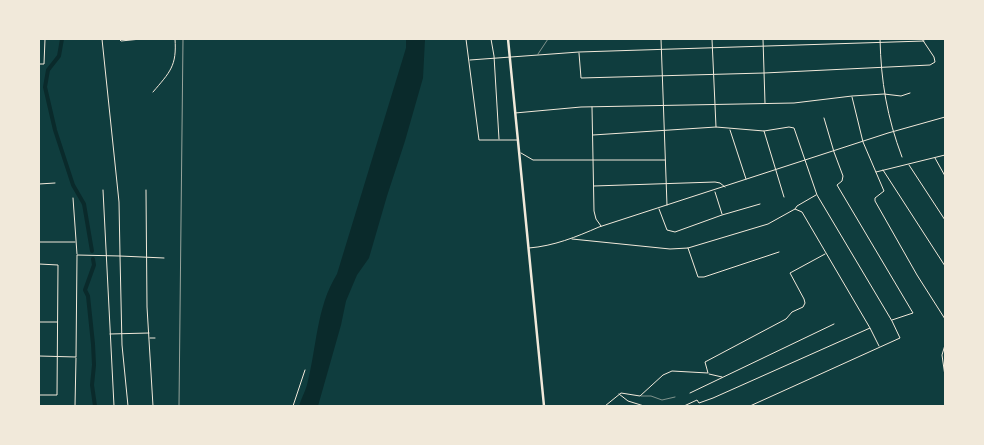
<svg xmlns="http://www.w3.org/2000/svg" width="984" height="445" font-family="Roboto,sans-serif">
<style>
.water{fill:#0a2a2b}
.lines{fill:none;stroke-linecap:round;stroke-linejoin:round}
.river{stroke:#0a2a2b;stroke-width:4}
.service{stroke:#f1e9da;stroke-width:0.5}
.minor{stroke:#f1e9da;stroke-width:1}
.tertiary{stroke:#f1e9da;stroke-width:1}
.trunk{stroke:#f1e9da;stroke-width:2.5}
.rail{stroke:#97a49c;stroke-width:1}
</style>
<rect width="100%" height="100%" fill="#0f3d3e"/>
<path class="water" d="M 406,39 L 425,39 L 423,78 L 405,141 L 387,196 L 369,258 L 357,275 L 346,301 L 341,325 L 318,406 L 299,406 C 301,399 305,392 307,385 C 317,347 316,308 337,274 L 406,48 Z"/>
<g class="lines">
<g class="river">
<path d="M 62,39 L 59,56 L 48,70 L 45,87 L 55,130 L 73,185 L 84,204 L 92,251"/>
<path d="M 93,259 L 94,265 L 85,290 L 88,296 L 93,344 L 94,365 L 92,385 L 95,406"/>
</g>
<g class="service">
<path d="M 538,54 L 548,39"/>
<path d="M 641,396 L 651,396 L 662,400 L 675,397"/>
</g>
<g class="minor">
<path d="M 119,39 L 121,41 L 141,39"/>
<path d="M 466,39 L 479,140 L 518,140"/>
<path d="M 491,39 L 494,56 L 499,139"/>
<path d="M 661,39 L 667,205"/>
<path d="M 712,39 L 716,127"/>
<path d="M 763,39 L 765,103"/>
<path d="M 880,39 C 881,82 887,117 902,157"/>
<path d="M 579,53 L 581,78 L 764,73 L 930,65 L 935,62 L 934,57 L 922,39"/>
<path d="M 470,60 L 579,52 L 924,41"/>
<path d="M 39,64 L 44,64 L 45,39"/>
<path d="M 153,92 C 170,72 177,66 175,39"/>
<path d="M 852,97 L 863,142 L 884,191 L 875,198 L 875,201 L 917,275 L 945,319"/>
<path d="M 592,107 L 594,211 L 596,219 L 601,226"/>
<path d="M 515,113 L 581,107 L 794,103 L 852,96 L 884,94 L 901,96 L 910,93"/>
<path d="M 824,118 L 834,152 L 843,176 L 842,181 L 837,185 L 913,313 L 892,320"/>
<path d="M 730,130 L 746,179"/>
<path d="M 764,131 L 784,197"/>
<path d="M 593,135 L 716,127 L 764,131 L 789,127 L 794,128 L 817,195 L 892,321 L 900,338 L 750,406"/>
<path d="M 521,153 L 533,160 L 665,160"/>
<path d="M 935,158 L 945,176"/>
<path d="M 909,165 L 945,220"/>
<path d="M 883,170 L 945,266"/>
<path d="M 876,172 L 945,155"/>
<path d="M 39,184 L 55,183"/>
<path d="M 594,186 L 715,182 L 720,183 L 725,187"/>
<path d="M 103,190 L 114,406"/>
<path d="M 146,190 L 147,307 L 153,406"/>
<path d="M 715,192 L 722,214"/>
<path d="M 73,198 L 77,254"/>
<path d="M 659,209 L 667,230 L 675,232 L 722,215 L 760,204"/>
<path d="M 795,209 L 797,206 L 816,195"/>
<path d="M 572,239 L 670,249 L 688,248 L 768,224 L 795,209 L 802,212 L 870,328"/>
<path d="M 39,242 L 75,242"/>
<path d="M 529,248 C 554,246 576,237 599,227 L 888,133 L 945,117"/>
<path d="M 688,248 L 698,277 L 704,277 L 779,252"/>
<path d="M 39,264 L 58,265 L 57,395 L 39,395"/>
<path d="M 39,322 L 57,322"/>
<path d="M 110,334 L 149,333"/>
<path d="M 150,338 L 155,338"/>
<path d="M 945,345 L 942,355 L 945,376"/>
<path d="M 709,374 L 722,377"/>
<path d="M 690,393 L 834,324"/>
<path d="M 619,394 L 628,401 L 644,406"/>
<path d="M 75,406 L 76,358"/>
<path d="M 128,406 L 122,345 L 120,256 L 164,258"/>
<path d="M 293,406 L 305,370"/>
<path d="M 605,406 L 621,393 L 640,396 L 663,375 L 672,371 L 708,373 L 705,362 L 786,319 L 792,312 L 803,307 L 805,303 L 804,299 L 790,273 L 825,254"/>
<path d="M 684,406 L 697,400 L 699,403 L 713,398 L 870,328 L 879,346"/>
</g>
<path class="tertiary" d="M 39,356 L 76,357 L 77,255 L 120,256 L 119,202 L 102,39"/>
<path class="trunk" d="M 508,39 L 544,406"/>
<path class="rail" d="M 179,406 L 183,39"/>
</g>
<rect width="984" height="445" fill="none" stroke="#f1e9da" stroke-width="80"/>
</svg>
